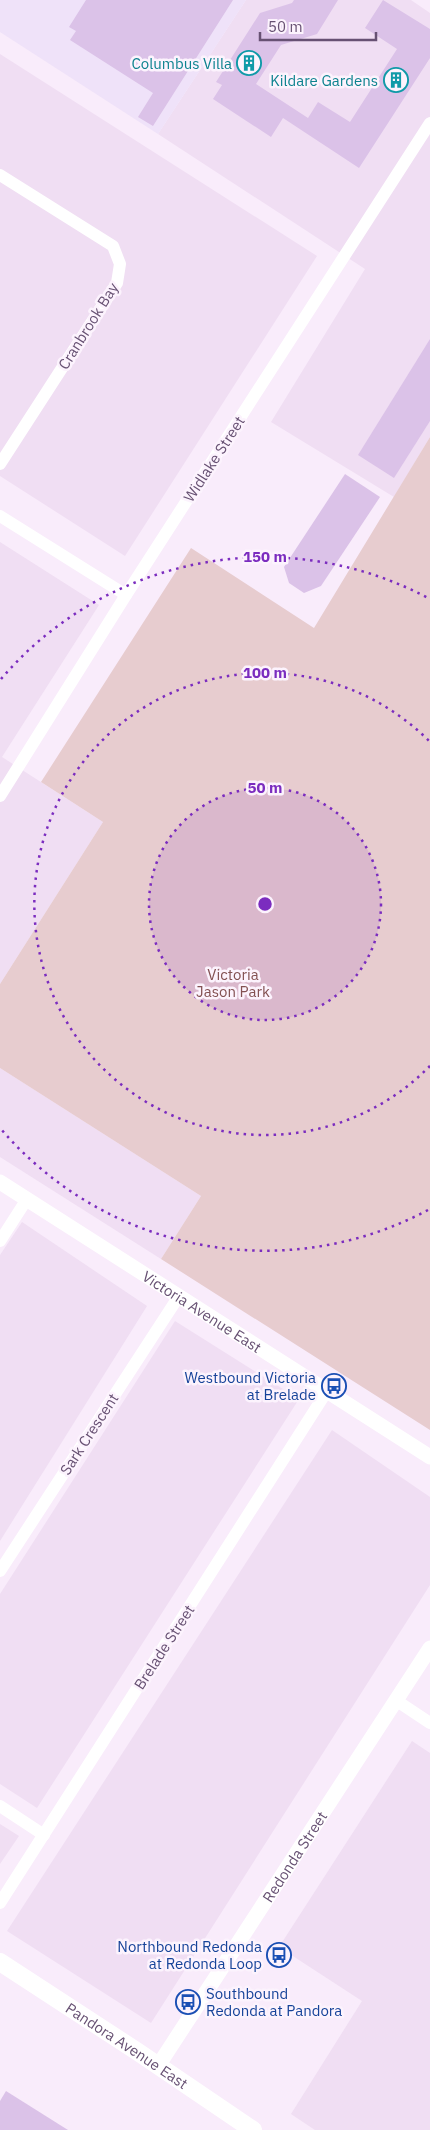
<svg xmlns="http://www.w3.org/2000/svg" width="430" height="2130" font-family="'IBM Plex Sans',sans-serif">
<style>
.residential{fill:#f0def3}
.commercial{fill:#efe2f9}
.green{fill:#e7cccf}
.building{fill:#dbc2e8}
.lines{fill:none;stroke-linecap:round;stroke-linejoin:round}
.minor{stroke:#fff;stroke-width:12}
.tertiary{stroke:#fff;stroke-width:15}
.secondary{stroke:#fff;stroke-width:18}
.ring{fill:none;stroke:#7b2cbf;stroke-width:2.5;stroke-dasharray:2.5 5}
.labels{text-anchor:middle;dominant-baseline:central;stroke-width:5;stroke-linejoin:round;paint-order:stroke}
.culture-label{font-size:15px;fill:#0d838f;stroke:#fcf3fd;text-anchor:end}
.street-label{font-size:15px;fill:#675173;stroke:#fcf3fd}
.park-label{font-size:15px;fill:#835152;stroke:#fcf3fd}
.transit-label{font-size:15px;fill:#164399;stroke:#fcf3fd;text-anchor:end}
.centre{fill:#7b2cbf;stroke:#fcf3fd;stroke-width:2.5}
.ring-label{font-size:15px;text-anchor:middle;font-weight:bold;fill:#7b2cbf;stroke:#fcf3fd;stroke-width:5;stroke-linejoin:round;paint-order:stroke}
</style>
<rect width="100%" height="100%" fill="#f9ecfb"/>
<g class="residential">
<path d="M 246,0 L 411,0 L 430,13 L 430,437 L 394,497 L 271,422 L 365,269 L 158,134 Z"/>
<path d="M 0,54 L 317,256 L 125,556 L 0,476 Z"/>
<path d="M 0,542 L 99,605 L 2,757 L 103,822 L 0,984 Z"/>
<path d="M 0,1068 L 201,1196 L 161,1259 L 0,1157 Z"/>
<path d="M 22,1222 L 147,1306 L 0,1541 L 0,1255 Z"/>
<path d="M 175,1321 L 299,1399 L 37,1808 L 0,1784 L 0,1594 Z"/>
<path d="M 332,1430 L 430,1497 L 430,1585 L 151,2023 L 7,1931 Z"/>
<path d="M 412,1741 L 430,1753 L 430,2130 L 315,2130 L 291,2114 L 362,2001 L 279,1947 Z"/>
<path d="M 0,1824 L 19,1836 L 0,1864 Z"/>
</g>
<path class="commercial" d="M 0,0 L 246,0 L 158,134 L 0,32 Z"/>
<path class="green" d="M 430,437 L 430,1430 L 161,1259 L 201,1196 L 0,1068 L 0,984 L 103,822 L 41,782 L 191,548 L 314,628 Z"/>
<g class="building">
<path d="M 86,0 L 233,0 L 153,126 L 138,117 L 153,93 L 70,40 L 76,31 L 69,27 Z"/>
<path d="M 294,0 L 338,0 L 317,34 L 281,45 L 256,84 L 308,118 L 318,102 L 350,122 L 397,49 L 365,28 L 383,0 L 430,29 L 430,58 L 359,168 L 283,118 L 271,137 L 213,99 L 222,85 L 216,82 L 260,13 L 292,3 Z"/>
<path d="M 430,339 L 430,421 L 394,478 L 358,455 Z"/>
<path d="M 345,474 L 380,497 L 321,586 L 304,593 L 289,583 L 284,567 Z"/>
<path d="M 6,2091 L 68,2130 L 0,2130 L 0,2101 Z"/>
</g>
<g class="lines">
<g class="minor">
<path d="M 0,175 L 113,246 L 120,264 L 117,283 L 0,464"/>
<path d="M 0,516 L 126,595"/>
<path d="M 0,796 L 126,595 L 430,123"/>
<path d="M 0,1241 L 27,1199"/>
<path d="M 0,1571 L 179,1296"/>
<path d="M 397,1701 L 430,1723"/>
<path d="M 0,1806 L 44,1835"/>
<path d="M 0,1903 L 327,1391"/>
</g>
<g class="tertiary">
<path id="s1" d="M 0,1182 L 430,1457"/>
<path id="s2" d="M 158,2066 L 430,1648"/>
</g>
<path class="secondary" id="s3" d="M 0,1962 L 138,2052 L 253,2130"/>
</g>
<circle cx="265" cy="904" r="116" fill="#7b2cbf" fill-opacity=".12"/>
<g class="ring">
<circle cx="265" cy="904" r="116"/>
<path d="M430 1066A231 231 0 1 1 430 742"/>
<path d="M428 1210A347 347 0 0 1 1 1129M1 679A347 347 0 0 1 428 598"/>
</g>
<defs>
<symbol id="building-ring" viewBox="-11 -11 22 22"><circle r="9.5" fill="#fcf3fd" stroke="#0f9aa8" stroke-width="1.5"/><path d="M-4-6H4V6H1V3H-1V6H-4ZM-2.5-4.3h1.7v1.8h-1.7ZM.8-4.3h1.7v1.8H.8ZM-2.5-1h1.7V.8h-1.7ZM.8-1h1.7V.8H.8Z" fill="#0f9aa8"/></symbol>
<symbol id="bus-ring" viewBox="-11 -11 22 22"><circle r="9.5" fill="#fcf3fd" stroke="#1a4fb4" stroke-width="1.5"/><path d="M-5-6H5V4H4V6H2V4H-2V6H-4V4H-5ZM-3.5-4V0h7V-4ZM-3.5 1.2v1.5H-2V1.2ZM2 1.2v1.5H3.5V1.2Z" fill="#1a4fb4"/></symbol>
</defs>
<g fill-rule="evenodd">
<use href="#building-ring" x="235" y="49" width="28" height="28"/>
<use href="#building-ring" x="382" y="66" width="28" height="28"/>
<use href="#bus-ring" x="320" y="1372" width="28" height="28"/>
<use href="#bus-ring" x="265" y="1941" width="28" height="28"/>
<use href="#bus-ring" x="174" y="1988" width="28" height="28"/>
</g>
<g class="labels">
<g class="culture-label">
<text x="232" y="63">Columbus Villa</text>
<text x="378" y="80">Kildare Gardens</text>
</g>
<g class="street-label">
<text transform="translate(88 326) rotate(-58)">Cranbrook Bay</text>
<text transform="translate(214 459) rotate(-57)">Widlake Street</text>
<text stroke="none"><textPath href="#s1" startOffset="240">Victoria Avenue East</textPath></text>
<text transform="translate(89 1434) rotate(-57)">Sark Crescent</text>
<text transform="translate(164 1647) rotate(-57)">Brelade Street</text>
<text stroke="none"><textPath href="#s2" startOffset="250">Redonda Street</textPath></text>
<text stroke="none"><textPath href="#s3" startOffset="152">Pandora Avenue East</textPath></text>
</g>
<g class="park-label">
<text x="233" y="974">Victoria<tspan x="233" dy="17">Jason Park</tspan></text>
</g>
<g class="transit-label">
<text x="316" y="1377">Westbound Victoria<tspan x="316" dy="17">at Brelade</tspan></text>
<text x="262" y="1946">Northbound Redonda<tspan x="262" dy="17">at Redonda Loop</tspan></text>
<text x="206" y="1993" text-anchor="start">Southbound<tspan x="206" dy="17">Redonda at Pandora</tspan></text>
</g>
</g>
<circle cx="265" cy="904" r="8" class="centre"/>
<g class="ring-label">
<text x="265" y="562">150 m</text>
<text x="265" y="678">100 m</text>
<text x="265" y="793">50 m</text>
</g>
<path d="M260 32v8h116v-8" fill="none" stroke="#675173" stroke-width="2.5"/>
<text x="268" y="32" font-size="15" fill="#675173" stroke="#fcf3fd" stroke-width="4" paint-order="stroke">50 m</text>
</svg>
